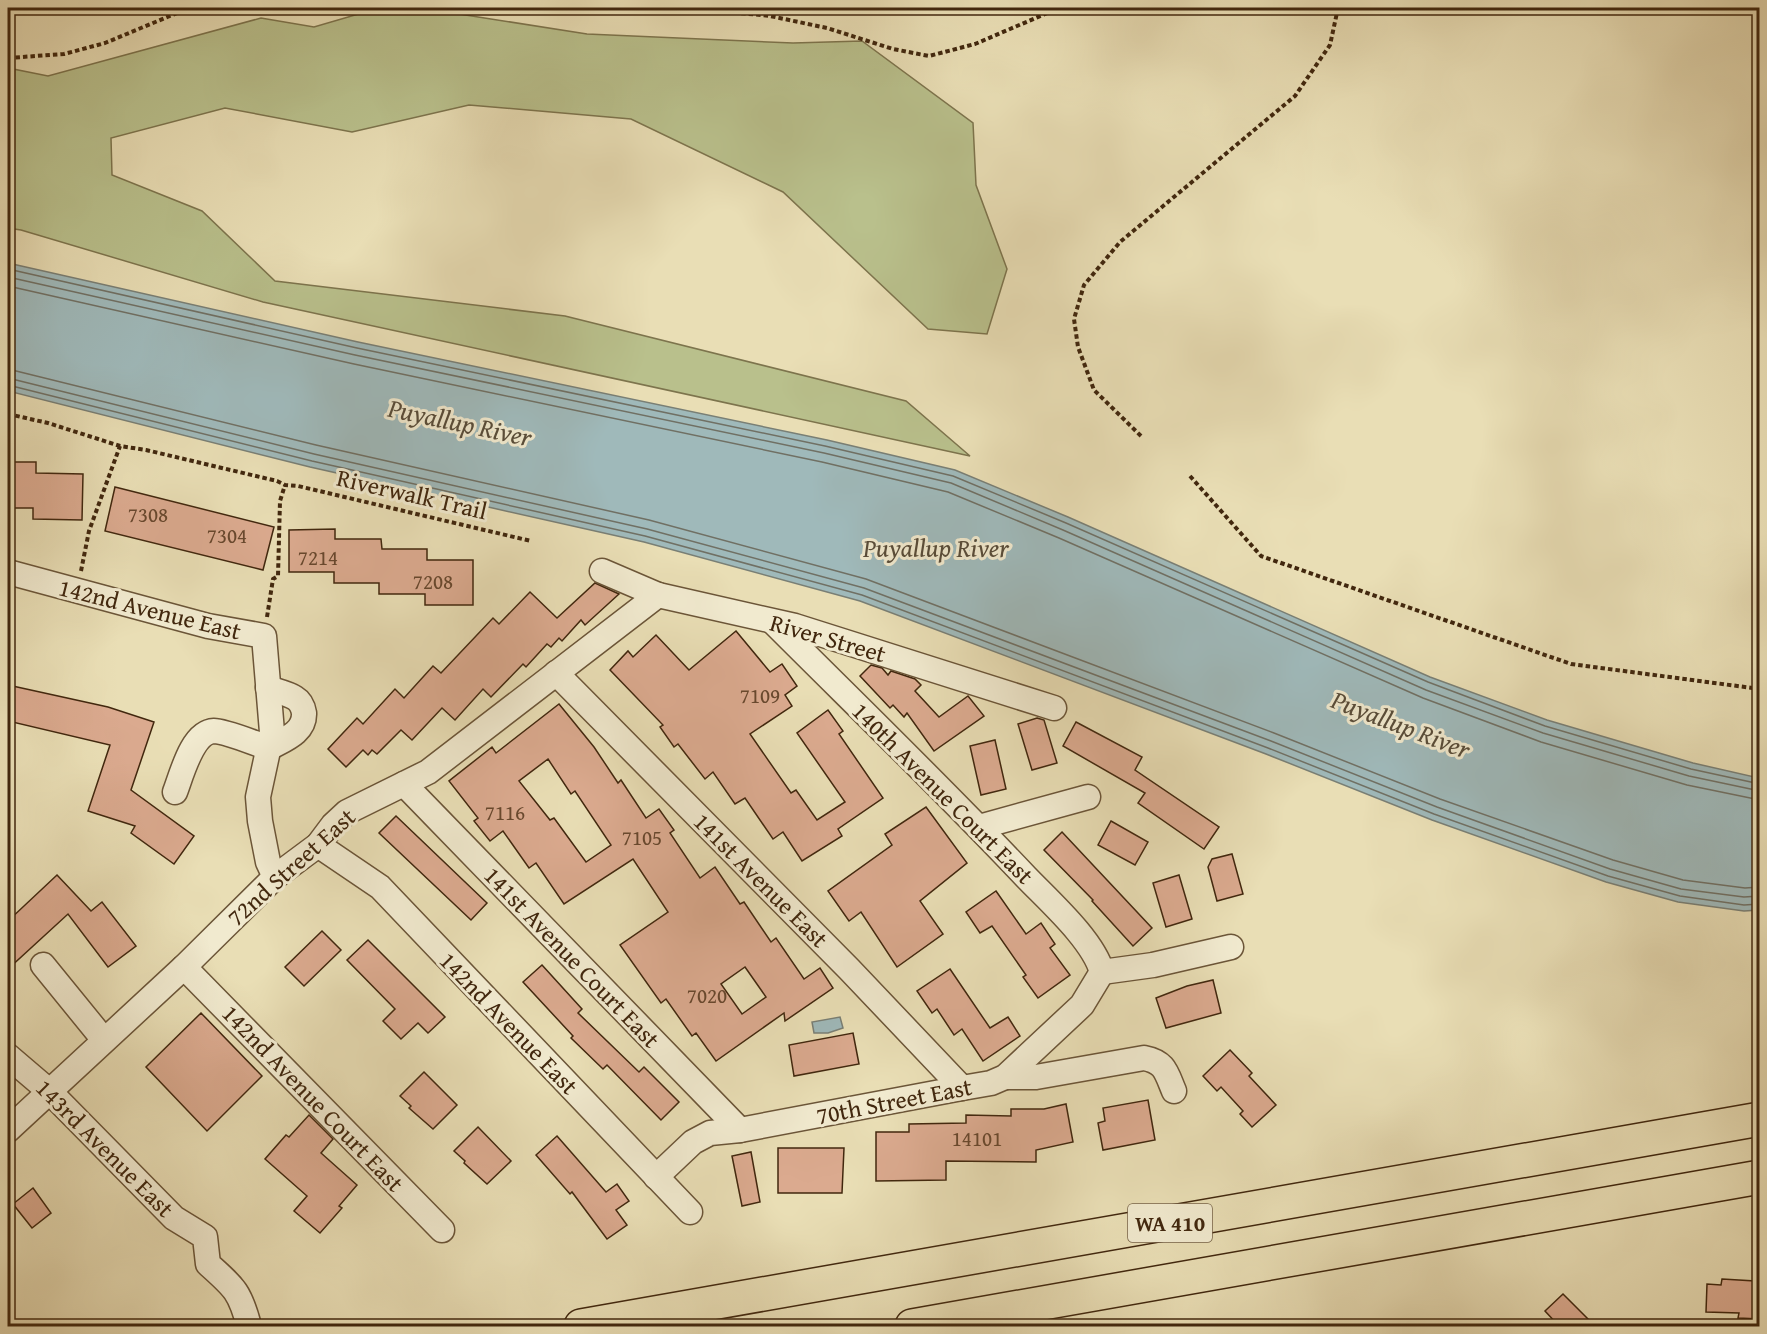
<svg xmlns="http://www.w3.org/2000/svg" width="1767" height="1334" font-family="'Gentium Book Plus',serif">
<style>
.green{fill:#b9c08c;stroke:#7d744d;stroke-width:1.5}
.water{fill:#9fb9ba;stroke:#797f75;stroke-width:1.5}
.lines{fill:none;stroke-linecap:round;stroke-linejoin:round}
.shore{stroke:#707064;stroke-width:1.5}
.building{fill:#dbaa8f;stroke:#41270e;stroke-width:1.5;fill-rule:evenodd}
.minor-casing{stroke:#6b5538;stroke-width:27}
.highway-casing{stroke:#41270e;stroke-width:36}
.path{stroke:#41270e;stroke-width:4;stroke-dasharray:4.5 3;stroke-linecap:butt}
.minor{stroke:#f1eacf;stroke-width:24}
.highway{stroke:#e9deb5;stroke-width:33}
.labels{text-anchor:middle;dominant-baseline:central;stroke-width:6;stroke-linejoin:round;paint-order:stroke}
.number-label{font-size:21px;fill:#68482e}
.shield{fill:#f1eacf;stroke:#766248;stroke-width:1.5}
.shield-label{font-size:22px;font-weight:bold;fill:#41270e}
.street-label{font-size:24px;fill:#41270e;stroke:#f1eacf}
.water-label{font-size:26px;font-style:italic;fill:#584c39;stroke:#f1eacf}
</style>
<rect width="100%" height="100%" fill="#e9deb5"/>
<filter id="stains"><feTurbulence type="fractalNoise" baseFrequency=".00333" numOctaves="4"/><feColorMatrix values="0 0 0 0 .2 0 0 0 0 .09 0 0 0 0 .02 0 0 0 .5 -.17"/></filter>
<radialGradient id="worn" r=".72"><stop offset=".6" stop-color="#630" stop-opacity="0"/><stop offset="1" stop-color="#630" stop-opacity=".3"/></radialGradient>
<path class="green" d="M 379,8 L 421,8 L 587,34 L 793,43 L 862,41 L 973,123 L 976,185 L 1007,269 L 987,334 L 928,329 L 783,192 L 631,119 L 469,105 L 352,132 L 225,108 L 111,138 L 112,175 L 202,211 L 275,281 L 565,316 L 906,401 L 970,456 L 263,302 L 21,230 L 8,228 L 8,68 L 48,76 L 261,18 L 314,27 Z"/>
<g class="water">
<path d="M 8,263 L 358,342 L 827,440 L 955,470 L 1068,517 L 1430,677 L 1547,720 L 1693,763 L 1759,778 L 1759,910 L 1744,911 L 1678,902 L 1606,882 L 1432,820 L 1266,754 L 860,601 L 644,542 L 310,467 L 8,391 Z"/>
<path d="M 840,1017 L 843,1028 L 828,1033 L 814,1033 L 812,1022 Z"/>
</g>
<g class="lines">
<g class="shore">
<path d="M 8,269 L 357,348 L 825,446 L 953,476 L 1066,523 L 1428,682 L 1545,726 L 1691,769 L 1760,784"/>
<path d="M 8,277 L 355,355 L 824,453 L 951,483 L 1063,530 L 1426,690 L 1543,733 L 1689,776 L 1760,791"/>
<path d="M 8,286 L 354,364 L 822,462 L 948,492 L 1059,538 L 1423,698 L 1541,742 L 1687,785 L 1760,800"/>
<path d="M 8,369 L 316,445 L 649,520 L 866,579 L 1274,733 L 1440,799 L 1613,860 L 1683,880 L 1745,888 L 1760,887"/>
<path d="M 8,378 L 314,454 L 647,529 L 864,588 L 1271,741 L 1437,807 L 1610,869 L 1681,889 L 1744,897 L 1760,896"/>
<path d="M 8,385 L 312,461 L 645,536 L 862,595 L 1268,748 L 1434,814 L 1608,876 L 1680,896 L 1744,905 L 1760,904"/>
</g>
</g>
<g class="building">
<path d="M 8,462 L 36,462 L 36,473 L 83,474 L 82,520 L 33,519 L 33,508 L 8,508 Z"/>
<path d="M 115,487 L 274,527 L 263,570 L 105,531 Z"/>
<path d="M 335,529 L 335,539 L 381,539 L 382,549 L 427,549 L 427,560 L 473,560 L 473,605 L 425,605 L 425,594 L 379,594 L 379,583 L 334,583 L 334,572 L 289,572 L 289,530 Z"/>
<path d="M 595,583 L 619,594 L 585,625 L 581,620 L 562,641 L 559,638 L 551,647 L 547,644 L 526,667 L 523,664 L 491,697 L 483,689 L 455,720 L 442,708 L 412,740 L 401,730 L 377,754 L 372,750 L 368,755 L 363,750 L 346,767 L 328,749 L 357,718 L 363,724 L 395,689 L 404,698 L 433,666 L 441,673 L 493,618 L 499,624 L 530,592 L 557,618 Z"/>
<path d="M 736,631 L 770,672 L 782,664 L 797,686 L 785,695 L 792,706 L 750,734 L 791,793 L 796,790 L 817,820 L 845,802 L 797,733 L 828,710 L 843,731 L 839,734 L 883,798 L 838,829 L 842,836 L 802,861 L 783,832 L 773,839 L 745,798 L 735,804 L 713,772 L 705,779 L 678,744 L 674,747 L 660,727 L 663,725 L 610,670 L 628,651 L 633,657 L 656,635 L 689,670 Z"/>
<path d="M 871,665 L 882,668 L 888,675 L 891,671 L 915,679 L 921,685 L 915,691 L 939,717 L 968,696 L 984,716 L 934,751 L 907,713 L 904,717 L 893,705 L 890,708 L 860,676 Z"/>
<path d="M 8,685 L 108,707 L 154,722 L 131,790 L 194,836 L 174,864 L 131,833 L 135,826 L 88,811 L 110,745 L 8,721 Z"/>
<path d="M 559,704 L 594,747 L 618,783 L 621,780 L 646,818 L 659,809 L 674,830 L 670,833 L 700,878 L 715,867 L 740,904 L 744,902 L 771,942 L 776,938 L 804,979 L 820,968 L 833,988 L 785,1021 L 784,1013 L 716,1061 L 696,1033 L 692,1036 L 666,999 L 661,1003 L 620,945 L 668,912 L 633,859 L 564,904 L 536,863 L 529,868 L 503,831 L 490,841 L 474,821 L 478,818 L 449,781 L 492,747 L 496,753 ZM 548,759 L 571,794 L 575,791 L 611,845 L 586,862 L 554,818 L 550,820 L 519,781 ZM 745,967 L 766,997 L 742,1014 L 721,984 Z"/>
<path d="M 1037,718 L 1044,720 L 1057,763 L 1032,770 L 1018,724 Z"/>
<path d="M 1076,722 L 1142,757 L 1135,770 L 1219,827 L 1204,849 L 1138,803 L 1145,793 L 1063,746 Z"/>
<path d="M 995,740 L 1006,789 L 981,795 L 970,746 Z"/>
<path d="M 926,807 L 967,863 L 920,901 L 943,934 L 897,967 L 861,912 L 849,921 L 828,891 L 892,845 L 885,834 Z"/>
<path d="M 396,816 L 487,903 L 471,920 L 379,833 Z"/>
<path d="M 1111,821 L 1148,842 L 1135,865 L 1098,845 Z"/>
<path d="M 1062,832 L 1152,928 L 1133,946 L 1092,901 L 1093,900 L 1044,850 Z"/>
<path d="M 1232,854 L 1243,894 L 1217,901 L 1208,867 L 1212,859 Z"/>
<path d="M 57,875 L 91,911 L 102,902 L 136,946 L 108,967 L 68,914 L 8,969 L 8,921 Z"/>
<path d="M 1179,875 L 1192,919 L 1166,927 L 1153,883 Z"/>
<path d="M 996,891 L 1026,934 L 1041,923 L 1055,944 L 1050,948 L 1070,975 L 1038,998 L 1023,977 L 1026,975 L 992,926 L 980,933 L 966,912 Z"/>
<path d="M 322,931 L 341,950 L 304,986 L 285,967 Z"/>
<path d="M 368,940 L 445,1017 L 428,1033 L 418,1023 L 401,1039 L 383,1021 L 395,1009 L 347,960 Z"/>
<path d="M 542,965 L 582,1009 L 578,1013 L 639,1072 L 644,1067 L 679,1102 L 661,1120 L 607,1065 L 603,1069 L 571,1038 L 573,1036 L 523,982 Z"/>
<path d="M 950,969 L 990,1028 L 1008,1017 L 1020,1036 L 983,1061 L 962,1029 L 954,1035 L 937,1009 L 932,1013 L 917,991 Z"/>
<path d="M 1213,980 L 1221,1013 L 1166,1028 L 1156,998 L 1187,986 Z"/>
<path d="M 201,1013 L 262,1076 L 207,1131 L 146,1067 Z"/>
<path d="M 853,1033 L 859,1064 L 794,1076 L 789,1045 Z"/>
<path d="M 1230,1050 L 1252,1073 L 1249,1076 L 1276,1105 L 1252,1127 L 1240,1114 L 1243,1111 L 1221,1087 L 1217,1091 L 1203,1076 Z"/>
<path d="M 424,1072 L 457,1105 L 433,1129 L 409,1108 L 411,1106 L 400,1096 Z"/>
<path d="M 1148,1100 L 1155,1140 L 1103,1150 L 1098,1123 L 1105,1121 L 1103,1108 Z"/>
<path d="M 1066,1104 L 1073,1142 L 1036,1150 L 1036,1162 L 946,1161 L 946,1180 L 876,1181 L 876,1132 L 909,1132 L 909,1124 L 966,1123 L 966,1115 L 1011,1116 L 1011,1109 L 1044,1109 Z"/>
<path d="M 309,1115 L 333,1139 L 321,1153 L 357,1185 L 339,1206 L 342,1208 L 320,1233 L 294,1211 L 307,1196 L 265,1159 L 286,1135 L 289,1137 Z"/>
<path d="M 478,1127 L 511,1161 L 487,1184 L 464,1163 L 465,1161 L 454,1151 Z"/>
<path d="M 557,1136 L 606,1192 L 617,1184 L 629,1201 L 616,1210 L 627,1225 L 607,1239 L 572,1192 L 570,1194 L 536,1155 Z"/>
<path d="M 778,1148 L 844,1148 L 842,1193 L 778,1193 Z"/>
<path d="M 751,1152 L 760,1202 L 742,1206 L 732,1156 Z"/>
<path d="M 33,1188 L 51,1213 L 32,1228 L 13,1204 Z"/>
<path d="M 1722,1279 L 1755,1281 L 1754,1295 L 1760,1295 L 1760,1319 L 1738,1318 L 1739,1313 L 1706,1312 L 1707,1284 L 1721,1285 Z"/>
<path d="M 1563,1294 L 1595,1326 L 1559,1326 L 1545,1311 Z"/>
</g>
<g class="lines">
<defs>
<g id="minor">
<path d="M 602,571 L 658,595 L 795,626 L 1054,708"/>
<path d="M 8,572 L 208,626 L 264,636 L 272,732 L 258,797 L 260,821 L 268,862 L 275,877"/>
<path d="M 773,622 C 858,707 944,790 1026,877 C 1050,902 1093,940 1102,972"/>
<path d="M 556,673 L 849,969 L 962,1088"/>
<path d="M 404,784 L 740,1130"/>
<path d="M 175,792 C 182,774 192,732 214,731 C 226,731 256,744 269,748 C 283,740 305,733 304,713 C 303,707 300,701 295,698 C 287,693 276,691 268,688"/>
<path d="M 979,827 L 1088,797"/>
<path d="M 318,845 L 380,887 L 690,1212"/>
<path d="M 43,965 L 104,1040"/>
<path d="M 184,967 L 442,1230"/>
<path d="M 1102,972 L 1153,965 L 1231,947"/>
<path d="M 8,1056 L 49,1091 L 174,1218 L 205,1237 L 208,1264 C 235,1288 240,1292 249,1326"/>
<path d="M 1005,1077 L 1036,1077 L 1144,1058 C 1165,1062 1166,1072 1174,1091"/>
<path d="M 8,1130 L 184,967 L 275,877 L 318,845 L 333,825 L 347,812 L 428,772 L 658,595"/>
<path d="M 656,1177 L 693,1142 L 710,1133 L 740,1130 L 962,1088 L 991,1083 L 1005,1077 L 1082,1005 L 1102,972"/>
</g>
<g id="highway">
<path d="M 581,1326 L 1760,1119"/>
<path d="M 912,1326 L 1760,1177"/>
</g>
</defs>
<use href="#minor" class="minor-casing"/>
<use href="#highway" class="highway-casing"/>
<g class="path">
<path d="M 689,8 L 770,16 L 827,28 L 893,49 L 929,56 L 975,44 L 1059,8"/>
<path d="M 8,58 L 64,54 L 105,43 L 189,8"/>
<path d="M 8,414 L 48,423 L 120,446 L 146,450 L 277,481 L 285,485 L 298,486 L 531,541"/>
<path d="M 1141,436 L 1094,390 L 1078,347 L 1074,319 L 1084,285 L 1120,242 L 1295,96 L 1330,45 L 1338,8"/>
<path d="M 1190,476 L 1261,556 L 1571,664 L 1760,689"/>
<path d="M 81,571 L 89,531 L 120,446"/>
<path d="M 267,617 L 273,579 L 278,576 L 280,501 L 285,485"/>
</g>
<use href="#minor" class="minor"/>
<use href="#highway" class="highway"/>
</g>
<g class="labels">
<g class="number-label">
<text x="148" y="514">7308</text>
<text x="227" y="535">7304</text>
<text x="318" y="557">7214</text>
<text x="433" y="581">7208</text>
<text x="760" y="695">7109</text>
<text x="505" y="812">7116</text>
<text x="642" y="837">7105</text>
<text x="707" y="995">7020</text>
<text x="977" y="1138">14101</text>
</g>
<rect class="shield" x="1128" y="1204" width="84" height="38" rx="4.5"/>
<g class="shield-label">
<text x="1170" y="1223">WA 410</text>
</g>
<g class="street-label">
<text transform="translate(412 494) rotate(13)">Riverwalk Trail</text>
<text transform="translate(150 609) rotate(14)">142nd Avenue East</text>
<text transform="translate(828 638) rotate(16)">River Street</text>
<text transform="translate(943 793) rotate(45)">140th Avenue Court East</text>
<text transform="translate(291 867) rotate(-42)">72nd Street East</text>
<text transform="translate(761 880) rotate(45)">141st Avenue East</text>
<text transform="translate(572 957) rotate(46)">141st Avenue Court East</text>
<text transform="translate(509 1023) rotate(46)">142nd Avenue East</text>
<text transform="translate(313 1098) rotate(46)">142nd Avenue Court East</text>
<text transform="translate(894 1101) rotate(-11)">70th Street East</text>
<text transform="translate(105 1148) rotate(45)">143rd Avenue East</text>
</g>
<g class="water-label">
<text transform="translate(460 422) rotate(12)">Puyallup River</text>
<text x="936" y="547">Puyallup River</text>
<text transform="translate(1401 724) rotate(21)">Puyallup River</text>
</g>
</g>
<rect width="1767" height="1334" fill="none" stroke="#e9deb5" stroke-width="30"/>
<rect x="9" y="9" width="1749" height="1316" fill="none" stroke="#41270e" stroke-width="3"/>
<rect x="15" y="15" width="1737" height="1304" fill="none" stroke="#41270e" stroke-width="1.5"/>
<rect width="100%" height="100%" filter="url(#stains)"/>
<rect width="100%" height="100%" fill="url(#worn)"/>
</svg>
